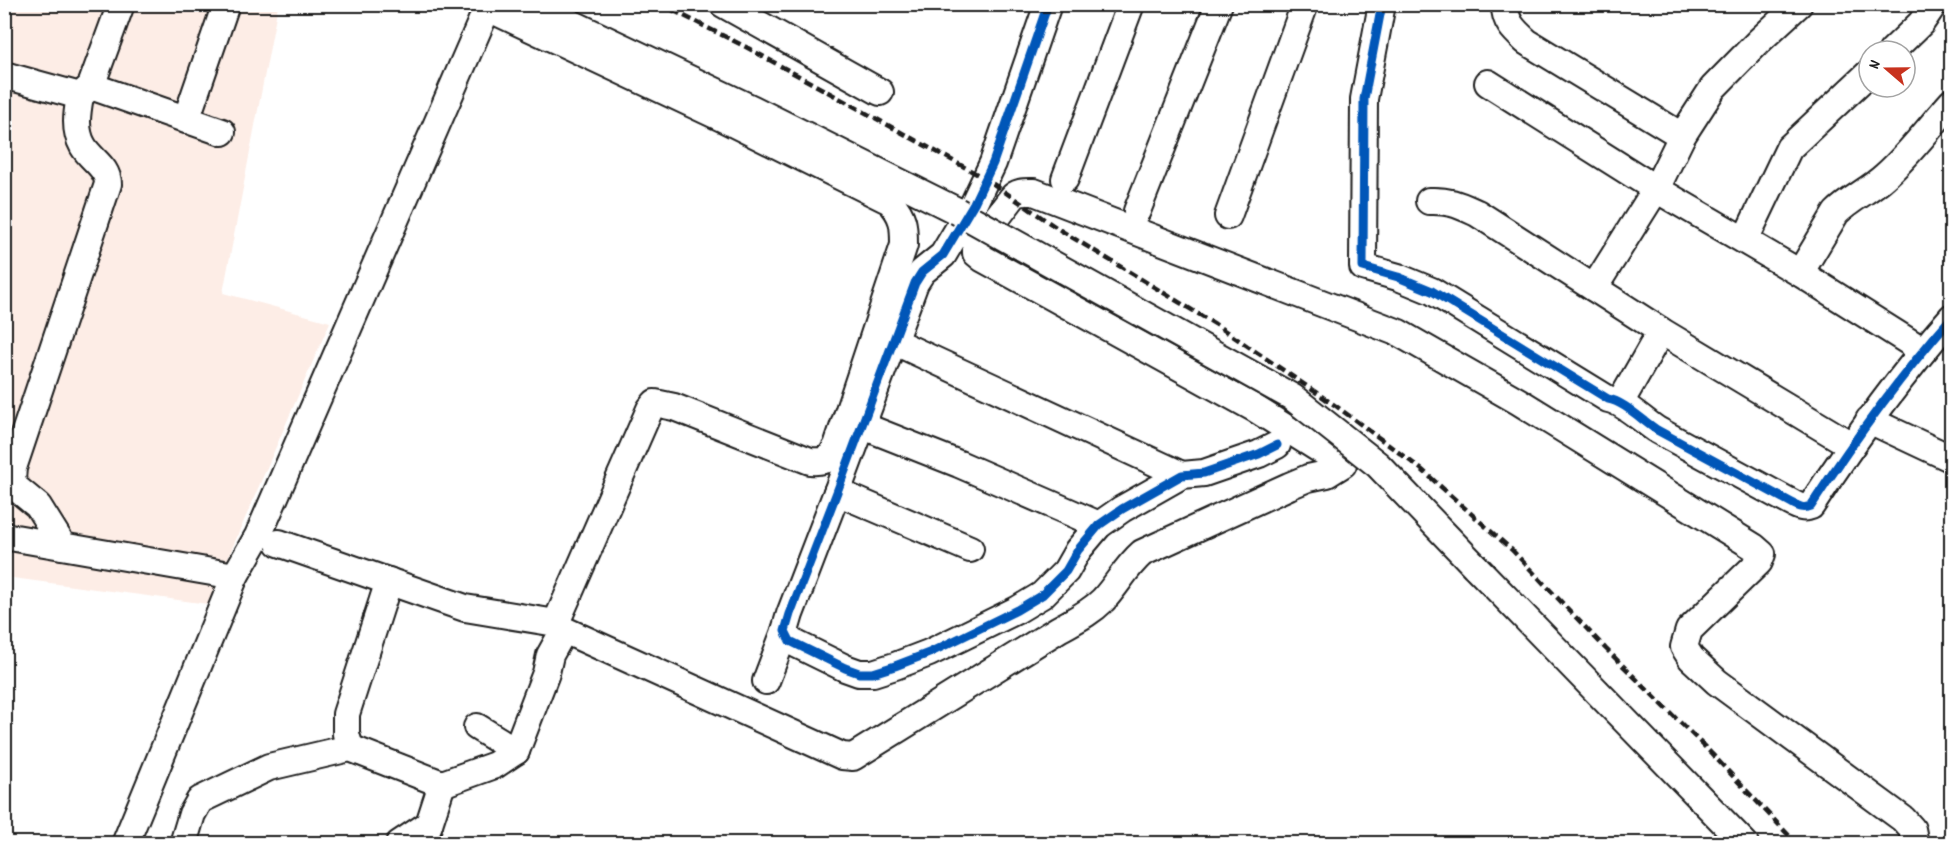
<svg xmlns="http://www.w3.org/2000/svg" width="1956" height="848" font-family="Dekko,sans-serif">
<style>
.built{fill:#fdede6}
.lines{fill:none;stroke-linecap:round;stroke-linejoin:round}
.minor-casing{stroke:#1c1c1c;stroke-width:30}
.minor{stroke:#fff;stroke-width:26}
.rail{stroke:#1c1c1c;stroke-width:4.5;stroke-dasharray:9 4.5;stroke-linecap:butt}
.minor-bridge-casing{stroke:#1c1c1c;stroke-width:30;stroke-linecap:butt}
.minor-bridge{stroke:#fff;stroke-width:26}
.cycleway-casing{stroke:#fff;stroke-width:13}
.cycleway{stroke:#0057b8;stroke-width:9}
</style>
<rect width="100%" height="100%" fill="#fff"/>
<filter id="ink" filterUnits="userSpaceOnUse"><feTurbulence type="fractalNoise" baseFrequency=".0167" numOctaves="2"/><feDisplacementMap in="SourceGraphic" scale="12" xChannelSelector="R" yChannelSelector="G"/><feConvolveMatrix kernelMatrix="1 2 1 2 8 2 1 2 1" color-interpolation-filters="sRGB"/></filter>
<g filter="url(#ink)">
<path class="built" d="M 5,5 L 278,5 L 223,293 L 330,322 L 208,604 L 5,577 Z"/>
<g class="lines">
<defs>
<g id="minor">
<path d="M 531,4 L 753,109 L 957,211"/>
<path d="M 723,4 L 880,92"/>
<path d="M 1048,4 L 993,163 L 974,203 L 943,255 L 922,272 L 915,283 L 837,492 L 790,614 L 785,631 L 790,641 L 845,668 L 859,673 L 873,673 L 895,666 L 929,653 L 960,638 L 1017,610 L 1042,595 L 1066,571 L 1078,550 L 1099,525 L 1122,509 L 1182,475 L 1204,473 L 1259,454 L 1277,445"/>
<path d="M 1382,4 L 1364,99 L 1363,267 L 1398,277 L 1432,291 L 1608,399 C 1623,401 1643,421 1657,430 L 1792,503 C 1799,507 1804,509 1811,506 C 1854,440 1900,376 1952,317"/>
<path d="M 1505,4 C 1504,22 1515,31 1527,42 L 1682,136"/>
<path d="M 488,8 L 724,119 L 890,201 C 904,217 904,225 904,245 L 837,446 C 829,460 827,462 810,461 L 674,407 L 655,403 L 650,409 L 556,623"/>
<path d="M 1892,51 L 1921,23 L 1934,4"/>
<path d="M 4,75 L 80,96 L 91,86 L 121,4"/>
<path d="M 1488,83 L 1656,189 L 1800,273 L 1922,350"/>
<path d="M 91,86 L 222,132"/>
<path d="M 186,120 L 226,4"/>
<path d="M 1065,179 L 1131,4"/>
<path d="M 1429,201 C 1449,200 1459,205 1477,213 L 1661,331 L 1851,445"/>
<path d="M 1137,211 L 1219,4"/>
<path d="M 1228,216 L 1305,4"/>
<path d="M 1745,240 L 1789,148 L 1869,73"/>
<path d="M 1800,273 L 1836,213 C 1850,199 1870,190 1885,176 C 1910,154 1930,126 1952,102"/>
<path d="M 1594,288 L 1656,189 L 1682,136 L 1713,88 L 1759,41 L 1799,4"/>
<path d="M 893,341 L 1182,475"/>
<path d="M 1617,400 L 1624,396 L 1661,331"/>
<path d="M 1869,420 L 1952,459"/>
<path d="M 863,426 L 959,464 L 1099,525"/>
<path d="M 837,492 L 970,549"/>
<path d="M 4,536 L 235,576"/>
<path d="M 279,543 L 465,608 L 556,623 L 564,630 L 550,655 L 546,673 L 516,751 L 477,727"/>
<path d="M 63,546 L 38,506 L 15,487 L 12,479 L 13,468 L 108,184 C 108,167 91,160 83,146 C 74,130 77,113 80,96"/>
<path d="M 1475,566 L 1745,844"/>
<path d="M 564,630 L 842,756 L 853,757 L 1059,629 C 1075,620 1090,613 1103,600 C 1117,585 1126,567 1142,553 L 1289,486 L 1308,478 L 1327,474 L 1343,464 L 1254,408 L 982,258 L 976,253 L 976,245 L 1012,198 C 1017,191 1026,192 1034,192 L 1399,333 L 1518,401 L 1754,547 L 1762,554 L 1759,562 L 1689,630 L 1684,647 L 1691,658 L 1717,682 L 1903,819 L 1912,829 L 1915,844"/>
<path d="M 766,681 L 785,631"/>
<path d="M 350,748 L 346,734 L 346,714 L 389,581"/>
<path d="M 442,784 L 495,765 L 516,751"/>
<path d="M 125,844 L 235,576 L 258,536 L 489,4"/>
<path d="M 183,844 L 192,814 L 200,800 L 269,767 L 350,748 L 442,784 L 429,824"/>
<path d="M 399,844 L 429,824 L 422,844"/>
</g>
</defs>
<use href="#minor" class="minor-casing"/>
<use href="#minor" class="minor"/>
<path class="rail" d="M 660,4 L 746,47 L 986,179 L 1060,230 L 1215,324 L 1336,406 L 1421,469 L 1512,550 L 1606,649 L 1711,753 L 1797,844"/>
<defs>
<path id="minor-bridge" d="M 957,211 L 1292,397 L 1378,465 L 1475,566"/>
</defs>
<use href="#minor-bridge" class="minor-bridge-casing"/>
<use href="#minor-bridge" class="minor-bridge"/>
<defs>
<g id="cycleway">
<path d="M 1048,4 L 993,163 L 974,203 L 943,255 L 922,272 L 915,283 L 837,492 L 790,614 L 785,631 L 790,641 L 845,668 L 859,673 L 873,673 L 895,666 L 929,653 L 960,638 L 1017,610 L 1042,595 L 1066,571 L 1078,550 L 1099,525 L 1122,509 L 1182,475 L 1204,473 L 1259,454 L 1277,445"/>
<path d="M 1382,4 L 1364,99 L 1363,267 L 1398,277 L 1432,291 L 1608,399 C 1623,401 1643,421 1657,430 L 1792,503 C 1799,507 1804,509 1811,506 C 1854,440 1900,376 1952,317"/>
</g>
</defs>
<use href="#cycleway" class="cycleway-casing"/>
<use href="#cycleway" class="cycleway"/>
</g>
</g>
<rect width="1956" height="848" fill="none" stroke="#fff" stroke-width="24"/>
<rect x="12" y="12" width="1932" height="824" fill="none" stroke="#1c1c1c" stroke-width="2" filter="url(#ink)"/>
<g transform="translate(1887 69) rotate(290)"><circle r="28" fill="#ffffff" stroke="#a4a4a4" stroke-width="1.5"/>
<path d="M0-4.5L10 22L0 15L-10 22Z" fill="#c8321e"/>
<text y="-9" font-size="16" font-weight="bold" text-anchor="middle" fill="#1c1c1c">N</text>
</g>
</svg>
